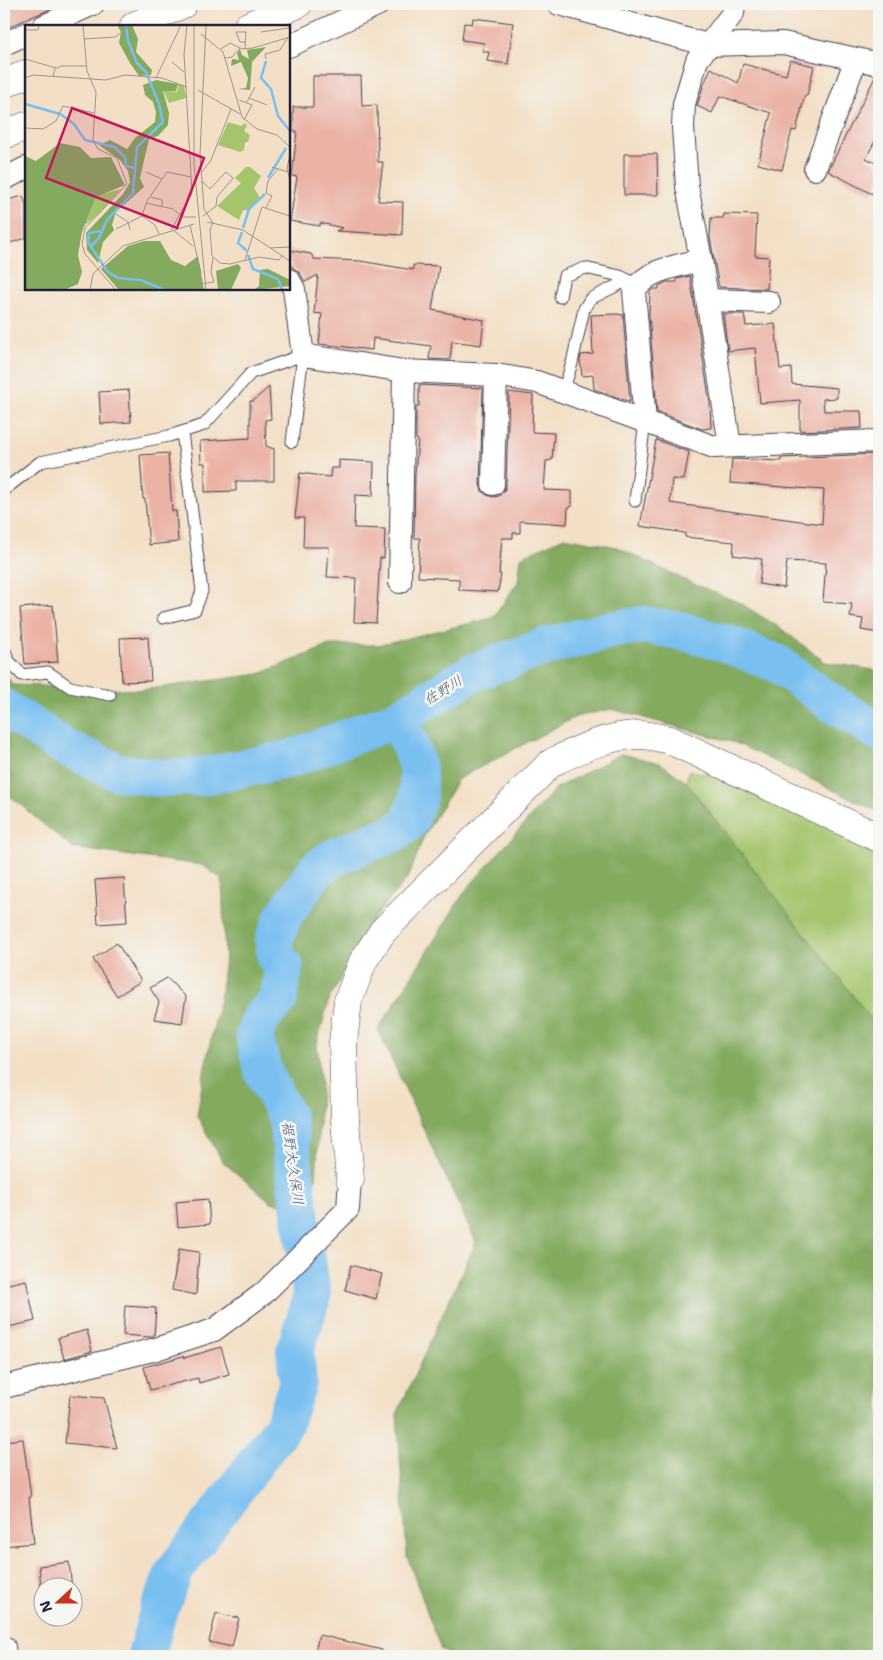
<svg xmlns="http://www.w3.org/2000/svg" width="883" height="1660" font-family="'Shantell Sans','Klee One',sans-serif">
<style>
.green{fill:#a5c56d;stroke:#647454}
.forest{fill:#84aa60;stroke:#53664e}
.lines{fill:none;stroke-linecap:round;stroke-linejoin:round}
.river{stroke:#79bff0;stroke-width:38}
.building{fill:#ebb2a6}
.service-casing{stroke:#413e50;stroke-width:13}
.minor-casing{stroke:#413e50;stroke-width:24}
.tertiary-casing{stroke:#413e50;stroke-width:29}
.motorway-casing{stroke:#413e50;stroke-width:29}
.service{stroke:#fff;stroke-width:11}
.minor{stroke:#fff;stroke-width:22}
.tertiary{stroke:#fff;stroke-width:28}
.motorway{stroke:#fff;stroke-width:28}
.labels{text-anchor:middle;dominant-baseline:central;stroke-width:5;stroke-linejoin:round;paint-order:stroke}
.water-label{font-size:14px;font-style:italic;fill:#40597a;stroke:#f6f6f2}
.inset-river{fill:none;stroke:#79bff0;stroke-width:2.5}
.inset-road{fill:none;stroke:#9f938e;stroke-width:1}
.view{fill:#c2185b;fill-opacity:0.15;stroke:#c2185b;stroke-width:2.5}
.inset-edge{fill:none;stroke:#22223b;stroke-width:2.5}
</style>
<rect width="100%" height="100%" fill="#f6f6f2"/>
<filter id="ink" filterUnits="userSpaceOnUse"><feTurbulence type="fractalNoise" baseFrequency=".02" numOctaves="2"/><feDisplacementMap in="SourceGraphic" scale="10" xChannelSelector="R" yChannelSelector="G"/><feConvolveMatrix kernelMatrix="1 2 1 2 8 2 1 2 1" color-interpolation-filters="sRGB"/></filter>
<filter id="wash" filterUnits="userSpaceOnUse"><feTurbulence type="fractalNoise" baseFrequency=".0096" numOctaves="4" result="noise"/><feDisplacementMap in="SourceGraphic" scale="20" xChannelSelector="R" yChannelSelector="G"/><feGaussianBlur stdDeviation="1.12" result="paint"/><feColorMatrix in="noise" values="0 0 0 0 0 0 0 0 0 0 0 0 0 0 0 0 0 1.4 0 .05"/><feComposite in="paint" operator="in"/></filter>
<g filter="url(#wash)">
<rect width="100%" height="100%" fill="#f3dfc5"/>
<path class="green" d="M 689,770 L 787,795 L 879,838 L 879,1023 L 874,1023 L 686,782 Z"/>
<g class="forest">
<path d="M 564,537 L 617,547 L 687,581 L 740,603 L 780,628 L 825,662 L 879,671 L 879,812 L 736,743 L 612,709 L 575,717 L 458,779 L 424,836 L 409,876 L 374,918 L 329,999 L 317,1043 L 321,1087 L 316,1178 L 300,1207 L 271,1202 L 223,1162 L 197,1116 L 205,1067 L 220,999 L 225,958 L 222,879 L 202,865 L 72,848 L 4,791 L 4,673 L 13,685 L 142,690 L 260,674 L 330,645 L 378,645 L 493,618 L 518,582 L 521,557 Z"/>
<path d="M 621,754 L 660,763 L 686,782 L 874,1023 L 879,1023 L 879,1656 L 453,1656 L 441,1650 L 407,1556 L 397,1414 L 476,1242 L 378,1030 L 465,891 L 556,788 Z"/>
</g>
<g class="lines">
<g class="river">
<path d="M 4,708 L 63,746 L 117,772 L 161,778 L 199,777 L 290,759 L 397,719 L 472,673 L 541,648 L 610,630 L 644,625 L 682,631 L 728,644 L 778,664 L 833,704 L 879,732"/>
<path d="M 146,1656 L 158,1612 L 175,1570 L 283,1426 L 298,1383 L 295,1351 L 312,1297 L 287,1118 L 263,1071 L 254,1035 L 262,1016 L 278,1001 L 284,966 L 276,958 L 274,940 L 283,917 L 316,870 L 334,857 L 371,842 L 394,834 L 409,822 L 418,798 L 418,770 L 409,742 L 397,719"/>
</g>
</g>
<g id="blocks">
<g class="building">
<path d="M 4,4 L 62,4 L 4,29 Z"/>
<path d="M 473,18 L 513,23 L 508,64 L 487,61 L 489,52 L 483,52 L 484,43 L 462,40 L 464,23 L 472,24 Z"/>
<path d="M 790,60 L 814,66 L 807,96 L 805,95 L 796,131 L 792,130 L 782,170 L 758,164 L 771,113 L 720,96 L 712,113 L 697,106 L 704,84 L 711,68 L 738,83 L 743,64 L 786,75 Z"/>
<path d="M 313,76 L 361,76 L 362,106 L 377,105 L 378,162 L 383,162 L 378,201 L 403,202 L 402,235 L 336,231 L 343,228 L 320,223 L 320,226 L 290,221 L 297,177 L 292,176 L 297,131 L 293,131 L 293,107 L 313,107 Z"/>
<path d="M 875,77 L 879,77 L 879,133 L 866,158 L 879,165 L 879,180 L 872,194 L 828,171 Z"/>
<path d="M 624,154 L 657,154 L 658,195 L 624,195 Z"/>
<path d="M 23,196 L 26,206 L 26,238 L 4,245 L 4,201 Z"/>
<path d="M 724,214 L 757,215 L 755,256 L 769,257 L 767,289 L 719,287 L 710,237 L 711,218 L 723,218 Z"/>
<path d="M 289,250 L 311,254 L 314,259 L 360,261 L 413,270 L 413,265 L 439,266 L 432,310 L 484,320 L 481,345 L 452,341 L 450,360 L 429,359 L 431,346 L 373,338 L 372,350 L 319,344 L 322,314 L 314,313 L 318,275 L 305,282 L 300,273 L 293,268 L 289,260 Z"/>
<path d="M 690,276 L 710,404 L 711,428 L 702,429 L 657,412 L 649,314 L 650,292 L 653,289 L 659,289 L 659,286 L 667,282 L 677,282 L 677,279 Z"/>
<path d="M 617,314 L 623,315 L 630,402 L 594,389 L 593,375 L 582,376 L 580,360 L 581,355 L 593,354 L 591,315 Z"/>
<path d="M 723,314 L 744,314 L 746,326 L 775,324 L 780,369 L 791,368 L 792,384 L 837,388 L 837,398 L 823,399 L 824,411 L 861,411 L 862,428 L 800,431 L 800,400 L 760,403 L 755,348 L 728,351 Z"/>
<path d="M 419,385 L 483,388 L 480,484 L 482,491 L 487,495 L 493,497 L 499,496 L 504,491 L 506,485 L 509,392 L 533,395 L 532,432 L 554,433 L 552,460 L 546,461 L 544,490 L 572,491 L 572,506 L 568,508 L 567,524 L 520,521 L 520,533 L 513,533 L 513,538 L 502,538 L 499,574 L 501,574 L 498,592 L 459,590 L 459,579 L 418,577 L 420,538 L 414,538 L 415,474 L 418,440 L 416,439 L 416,406 L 419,406 Z"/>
<path d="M 269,387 L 271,419 L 265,420 L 266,446 L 274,449 L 274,481 L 236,481 L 236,491 L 205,492 L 205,463 L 201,463 L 200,441 L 250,438 L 250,401 L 253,401 Z"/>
<path d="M 129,390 L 131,422 L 101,424 L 99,392 Z"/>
<path d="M 656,440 L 689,452 L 684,480 L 672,479 L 670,503 L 822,524 L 824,490 L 730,483 L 732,459 L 781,461 L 781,458 L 879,454 L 879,633 L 861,630 L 863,619 L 850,617 L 852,604 L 823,602 L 826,563 L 787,561 L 784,588 L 759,584 L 762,559 L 733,555 L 734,542 L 685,537 L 685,533 L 640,526 Z"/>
<path d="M 168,453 L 172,511 L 176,511 L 178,542 L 149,545 L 145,499 L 143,499 L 140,455 Z"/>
<path d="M 339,460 L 374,462 L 373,496 L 355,495 L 354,528 L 385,529 L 384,558 L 380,558 L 376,623 L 354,622 L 356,578 L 327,577 L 329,547 L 303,547 L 304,518 L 295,518 L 300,473 L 330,477 L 331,468 L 339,468 Z"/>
<path d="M 53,605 L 58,662 L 25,664 L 20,608 Z"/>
<path d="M 148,637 L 151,681 L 122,682 L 120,638 Z"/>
<path d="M 124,878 L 127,922 L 98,924 L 95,880 Z"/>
<path d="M 117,943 L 141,981 L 117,996 L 93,959 Z"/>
<path d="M 167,978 L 186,997 L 182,1023 L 154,1019 L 159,1002 L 150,988 Z"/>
<path d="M 208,1199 L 210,1224 L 178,1227 L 176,1202 Z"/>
<path d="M 179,1249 L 199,1252 L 196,1295 L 172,1290 Z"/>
<path d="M 351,1265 L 382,1274 L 376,1299 L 345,1290 Z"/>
<path d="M 26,1280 L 35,1321 L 4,1328 L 4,1285 Z"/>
<path d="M 125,1306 L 156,1308 L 154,1336 L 149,1337 L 123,1335 Z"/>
<path d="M 87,1330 L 92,1351 L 64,1359 L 58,1338 Z"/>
<path d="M 221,1347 L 229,1374 L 199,1383 L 198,1378 L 150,1390 L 144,1367 L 183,1356 L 184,1358 Z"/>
<path d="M 70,1395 L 104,1398 L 117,1448 L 65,1443 Z"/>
<path d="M 23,1439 L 31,1497 L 29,1498 L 34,1543 L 4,1546 L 4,1441 Z"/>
<path d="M 69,1562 L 72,1588 L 42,1588 L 42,1597 L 39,1566 Z"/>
<path d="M 216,1613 L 239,1618 L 232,1647 L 209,1642 Z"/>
<path d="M 319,1635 L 382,1650 L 382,1656 L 314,1656 Z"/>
</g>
</g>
</g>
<g filter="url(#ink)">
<use href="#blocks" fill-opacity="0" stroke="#413e50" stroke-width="1"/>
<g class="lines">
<defs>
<g id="service">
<path d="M 560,297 L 564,276 L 585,268 L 620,276 L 632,282"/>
<path d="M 563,392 L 572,363 L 584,309 L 590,299 L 628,280"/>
<path d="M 4,490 L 40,462 L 169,436 L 204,425 L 251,373 L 303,355 L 292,442"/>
<path d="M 635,501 L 645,421"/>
<path d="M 163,618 L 195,610 L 202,591 L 182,432"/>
<path d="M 4,649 L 9,661 L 22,675 L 48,672 L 70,687 L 110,695"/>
</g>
<g id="minor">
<path d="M 559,4 L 708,45 L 783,43 L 879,64"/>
<path d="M 44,26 L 93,4"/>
<path d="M 4,44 L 26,34"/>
<path d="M 289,46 L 379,4"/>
<path d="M 815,169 L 856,59"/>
<path d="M 4,179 L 26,168"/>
<path d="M 289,280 L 294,289 L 303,355 L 404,371 L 496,375 L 537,382 L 714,447 L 879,441"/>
<path d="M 707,300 L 769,302"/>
<path d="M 645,421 L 634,291 C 647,269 678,266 701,260"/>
<path d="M 730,446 L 701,260 L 687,186 L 683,127 L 684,104 L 697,60 L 733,13 L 734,4"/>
<path d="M 493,484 L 496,375"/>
<path d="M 400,582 L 404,371"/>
<path d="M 4,1387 L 156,1349 L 214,1330 L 264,1293 L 348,1209 L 350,1179"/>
<path d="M 4,1647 L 5,1656"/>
</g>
<path id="tertiary" d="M 350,1179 L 345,1120 L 343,1042 L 348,1001 L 363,961 L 383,931 L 551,763 C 578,750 607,735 639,735 C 649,735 660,738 670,740 L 879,838"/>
<g id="motorway">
<path d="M 134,26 L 183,4"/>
<path d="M 248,26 L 298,4"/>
<path d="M 4,84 L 26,74"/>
<path d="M 4,135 L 26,126"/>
</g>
</defs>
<use href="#service" class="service-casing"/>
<use href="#minor" class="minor-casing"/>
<use href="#tertiary" class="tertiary-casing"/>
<use href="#motorway" class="motorway-casing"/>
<use href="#service" class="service"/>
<use href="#minor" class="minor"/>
<use href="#tertiary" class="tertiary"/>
<use href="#motorway" class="motorway"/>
</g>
</g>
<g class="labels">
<g class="water-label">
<text transform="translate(443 690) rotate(-32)">佐野川</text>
<text transform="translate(293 1163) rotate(82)">裾野大久保川</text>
</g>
</g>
<g transform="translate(25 25)">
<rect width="265" height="265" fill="#f3dfc5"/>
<path d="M 154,59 L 159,61 L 161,73 L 144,78 L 138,65 L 152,67 ZM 203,97 L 216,101 L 220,98 L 222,100 L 219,106 L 225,110 L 223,117 L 220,117 L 219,125 L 215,127 L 193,120 ZM 221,142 L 225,142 L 236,151 L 229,163 L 235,173 L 223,185 L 218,185 L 214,195 L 192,181 L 216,158 L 210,153 ZM 96,164 L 75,188 L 60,200 L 71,171 Z" fill="#a5c56d"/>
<path d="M 92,0 L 107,0 L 113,14 L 111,27 L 127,45 L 126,50 L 114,51 L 105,38 L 94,18 L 96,7 ZM 241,22 L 227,37 L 225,65 L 213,64 L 221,63 L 223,53 L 216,37 L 206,41 L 207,34 L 214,35 L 212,28 L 215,24 L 217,30 L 224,34 L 222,25 ZM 131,55 L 153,59 L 151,66 L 138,66 L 144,88 L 143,100 L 133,111 L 124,114 L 115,153 L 119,162 L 91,187 L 87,200 L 89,205 L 78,217 L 73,238 L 62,225 L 61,208 L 98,169 L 105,157 L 103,146 L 95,135 L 74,120 L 85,115 L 102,124 L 110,113 L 130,97 L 131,87 L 128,77 L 120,70 L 118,60 ZM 35,118 L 55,122 L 66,133 L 86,132 L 100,160 L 71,172 L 57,207 L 53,230 L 57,247 L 53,259 L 39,265 L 0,265 L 0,131 L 11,136 ZM 119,216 L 135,216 L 146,235 L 160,241 L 173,231 L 179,265 L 94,265 L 76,244 L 103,221 ZM 213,239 L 216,243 L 206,265 L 193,265 L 191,246 ZM 243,244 L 265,255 L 265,261 L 229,265 L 234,261 L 235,245 Z" fill="#84aa60"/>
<path class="inset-river" d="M 241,36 L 236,53 L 246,64 L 253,91 L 265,106M 0,79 L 35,89 L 49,99 L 60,115 L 89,122 L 100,132 L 101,141 L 110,143M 243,153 L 261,123M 218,203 L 224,184 L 240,169M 76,206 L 64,208 L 63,217 L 82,246 L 93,253 L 115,255 L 140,265M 217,207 L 213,218 L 222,226M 65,222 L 74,213 L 82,195 L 108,168 L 112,122 L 138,97 L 134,79 L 121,47 L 112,38 L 103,16 L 101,0M 223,230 L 228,244 L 253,254 L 257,265"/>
<path class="inset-road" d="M 58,0 L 62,46 L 71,67 L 68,115 L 73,124 L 92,133 L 102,159 L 60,203 L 57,219 L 60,229 L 91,265M 169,0 L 169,139 L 181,265M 181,0 L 175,129 L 179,184 L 188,198 L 185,204 L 187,231 L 195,238 L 205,239 L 234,232 L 254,235 L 257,231M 0,5 L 13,5 L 14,0M 236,7 L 264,3M 176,9 L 198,27 L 217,92 L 232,104 L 252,110 L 265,122M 59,14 L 90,12 L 107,0M 220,17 L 215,17 L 211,7 L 221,7 L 220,24M 196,24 L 205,18 L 217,24 L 228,23 L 265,12M 200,33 L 207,32 L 215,23M 0,34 L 31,43M 241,34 L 240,29 L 255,25 L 263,12M 147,37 L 159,47M 28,52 L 30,44 L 36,41 L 62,41M 0,53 L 8,50 L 81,55 L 100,50 L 137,53 L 162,62M 131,53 L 156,0M 173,65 L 215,89M 224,73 L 242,80M 214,75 L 227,80 L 219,95M 222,77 L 230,62M 0,103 L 18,104 L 31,96 L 38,81 L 69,88M 265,130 L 262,143 L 265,156M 247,142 L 263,147M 121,147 L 137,154M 177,147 L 186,135 L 206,84M 177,156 L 185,164 L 201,147 L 208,153 L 192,172 L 191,181 L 178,191M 126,172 L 137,175 L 137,181M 121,178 L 148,184 L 158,192 L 171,192M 241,183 L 247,171 L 241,168 L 243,156 L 253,144M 91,189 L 103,197 L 105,205M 117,191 L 130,200 L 134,209M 182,197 L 218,205 L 265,236M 165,200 L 176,248 L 174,259 L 189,257 L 186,247 L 188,233M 91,204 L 117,191 L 122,176 L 142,147 L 166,152M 146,205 L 167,168 L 159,29 L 162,0M 148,205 L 168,221M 245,223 L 265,222M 220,235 L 237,182 L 265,191M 65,265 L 68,249 L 98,221 L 169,199"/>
<path class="view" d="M 47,83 L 179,133 L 152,203 L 21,153 Z"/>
<rect width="265" height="265" class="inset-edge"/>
</g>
<rect width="883" height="1660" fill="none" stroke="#f6f6f2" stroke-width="20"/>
<g transform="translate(58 1602) rotate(249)"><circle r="24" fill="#f6f6f2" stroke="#a1a1a9"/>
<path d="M0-4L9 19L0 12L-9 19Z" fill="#c8321e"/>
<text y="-8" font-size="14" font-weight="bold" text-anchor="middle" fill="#22223b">N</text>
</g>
</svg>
